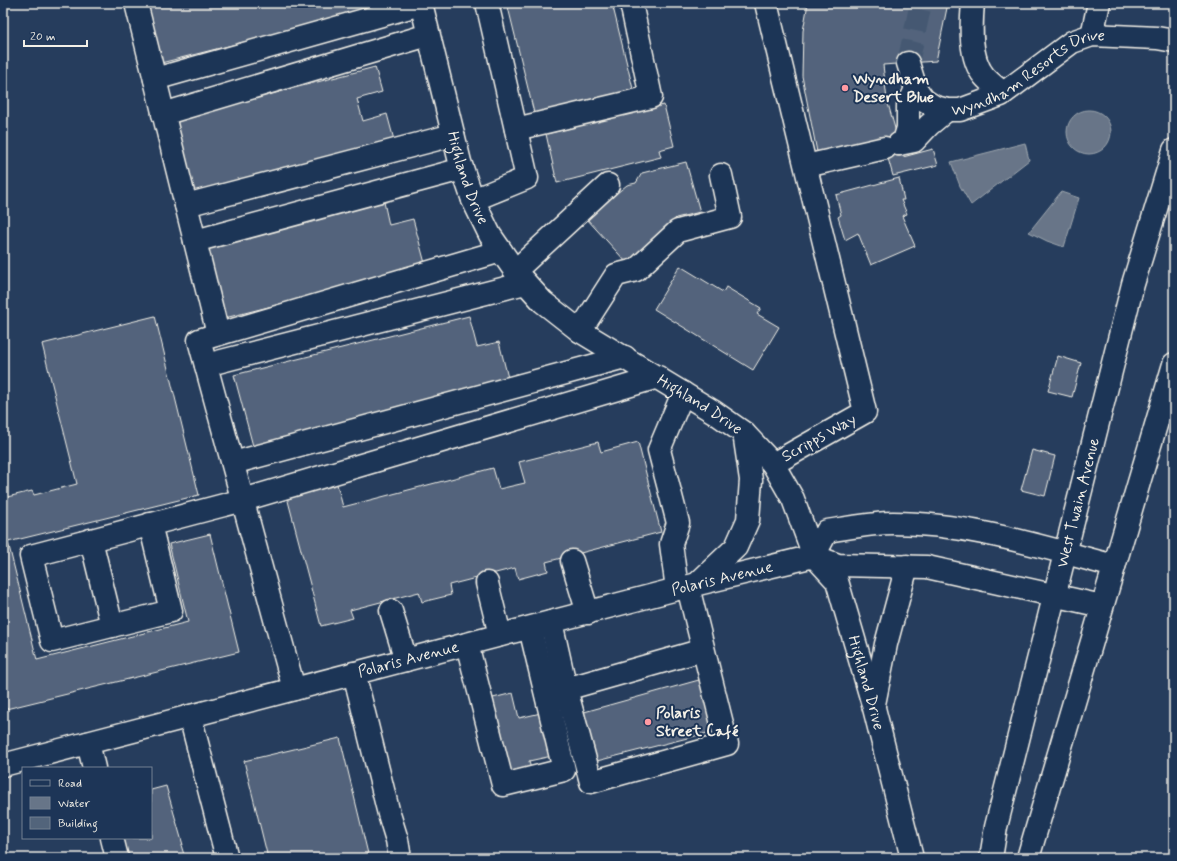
<svg xmlns="http://www.w3.org/2000/svg" width="1177" height="861" font-family="Mynerve,sans-serif">
<style>
.water{fill:#677588;stroke:#9fa7ae}
.building{fill:#52647b;stroke:#f4f1e8}
.lines{fill:none;stroke-linecap:round;stroke-linejoin:round}
.minor-tunnel{stroke:#455872;stroke-width:22;stroke-dasharray:22 11;stroke-linecap:butt}
.minor-casing{stroke:#f4f1e8;stroke-width:25}
.major-casing{stroke:#f4f1e8;stroke-width:25}
.minor{stroke:#1d3557;stroke-width:22}
.major{stroke:#1d3557;stroke-width:22}
.poi-dot{fill:#ff9aa2;stroke:#1d3557;stroke-width:1.5}
.labels{text-anchor:middle;dominant-baseline:central;stroke-width:4;stroke-linejoin:round;paint-order:stroke}
.street-label{font-size:16px;fill:#f4f1e8;stroke:#1d3557}
.poi-label{font-size:16px;font-weight:bold;fill:#f4f1e8;stroke:#1d3557;text-anchor:start}
</style>
<rect width="100%" height="100%" fill="#263d5d"/>
<filter id="ink" filterUnits="userSpaceOnUse"><feTurbulence type="fractalNoise" baseFrequency=".025" numOctaves="2"/><feDisplacementMap in="SourceGraphic" scale="8" xChannelSelector="R" yChannelSelector="G"/><feConvolveMatrix kernelMatrix="1 2 1 2 8 2 1 2 1" color-interpolation-filters="sRGB"/></filter>
<g filter="url(#ink)">
<g class="water">
<circle cx="1089" cy="132" r="22"/>
<path d="M 1025,143 L 1029,160 L 971,205 L 960,186 L 951,162 Z"/>
<path d="M 1061,192 L 1079,198 L 1064,247 L 1047,241 L 1029,232 Z"/>
</g>
<g class="building">
<path d="M 142,3 L 361,3 L 363,12 L 157,64 Z"/>
<path d="M 507,3 L 612,3 L 634,93 L 535,117 Z"/>
<path d="M 808,3 L 948,3 L 936,61 L 883,65 L 887,100 L 903,157 L 933,149 L 938,165 L 893,176 L 882,137 L 817,152 L 802,76 L 803,31 Z"/>
<path d="M 375,67 L 382,92 L 357,99 L 363,121 L 387,114 L 394,140 L 190,193 L 171,120 Z"/>
<path d="M 664,105 L 674,146 L 659,150 L 661,157 L 557,183 L 546,134 Z"/>
<path d="M 686,162 L 700,212 L 676,218 L 627,263 L 586,218 L 627,185 L 636,183 L 642,173 Z"/>
<path d="M 899,178 L 904,200 L 901,200 L 907,214 L 902,216 L 915,246 L 871,265 L 858,233 L 845,240 L 838,217 L 841,215 L 836,195 Z"/>
<path d="M 384,202 L 389,225 L 413,219 L 426,267 L 221,319 L 203,247 Z"/>
<path d="M 680,266 L 723,292 L 726,287 L 761,308 L 757,314 L 779,327 L 753,370 L 654,309 Z"/>
<path d="M 155,316 L 199,495 L 8,542 L 37,660 L 188,622 L 169,544 L 210,534 L 239,652 L 6,709 L 3,698 L 3,498 L 32,491 L 34,495 L 77,484 L 42,344 Z"/>
<path d="M 469,316 L 477,347 L 499,342 L 509,382 L 253,446 L 234,375 Z"/>
<path d="M 1058,356 L 1081,363 L 1072,397 L 1048,391 Z"/>
<path d="M 598,442 L 601,452 L 638,442 L 661,532 L 546,562 L 548,571 L 518,579 L 515,568 L 449,585 L 451,595 L 422,602 L 419,592 L 350,610 L 353,618 L 321,626 L 287,497 L 337,484 L 343,507 L 493,468 L 499,489 L 525,483 L 519,462 Z"/>
<path d="M 1032,450 L 1055,456 L 1045,496 L 1021,490 Z"/>
<path d="M 706,678 L 719,730 L 589,763 L 577,714 Z"/>
<path d="M 513,693 L 519,718 L 541,713 L 552,756 L 529,761 L 531,770 L 508,776 L 489,699 Z"/>
<path d="M 340,738 L 369,858 L 268,858 L 244,761 Z"/>
<path d="M 166,786 L 183,845 L 181,845 L 185,858 L 124,858 L 119,838 L 151,838 L 151,790 Z"/>
</g>
<g class="lines">
<path class="minor-tunnel" d="M 908,63 L 921,3"/>
<defs>
<g id="minor">
<path d="M 136,3 L 218,334"/>
<path id="s1" d="M 421,3 L 460,162 L 473,200 L 490,235 L 515,271 L 543,302 L 580,331 L 714,412 L 744,433 L 773,464 L 793,499 L 814,556 L 837,581 L 874,708 L 912,858"/>
<path d="M 766,3 L 865,412 L 773,464"/>
<path d="M 973,3 C 971,25 969,58 984,76 C 989,82 997,88 1003,93"/>
<path d="M 1092,35 L 1099,3"/>
<path id="s2" d="M 908,63 L 916,89 L 924,100 L 935,107 L 947,110 L 960,110 L 1001,95 L 1072,42 L 1092,35 L 1157,38 L 1174,41"/>
<path d="M 155,79 L 421,4"/>
<path d="M 163,114 L 428,35"/>
<path d="M 516,129 L 651,97 L 631,3"/>
<path d="M 899,144 L 914,141 L 929,125 L 947,110"/>
<path d="M 899,144 L 904,141 L 908,128 L 908,106 L 916,89"/>
<path d="M 806,166 L 885,148"/>
<path d="M 473,200 L 527,178 L 487,3"/>
<path d="M 186,205 L 453,135"/>
<path d="M 195,241 L 462,169"/>
<path d="M 515,271 L 608,185"/>
<path d="M 580,331 L 616,275 L 636,270 L 678,231 L 730,217 L 721,175"/>
<path d="M 206,365 L 525,283"/>
<path d="M 233,463 L 625,357"/>
<path d="M 150,524 L 171,611 L 52,641 L 31,556 L 243,500 L 658,377"/>
<path d="M 91,540 L 112,626"/>
<path d="M 814,556 L 827,531 C 848,528 872,523 893,523 C 968,523 1042,547 1114,566"/>
<path d="M 572,561 L 588,613"/>
<path d="M 487,583 L 500,635"/>
<path d="M 697,584 L 736,547 L 748,520 L 751,480 L 744,433"/>
<path d="M 677,589 L 671,544 L 678,523 L 659,450 L 683,393"/>
<path d="M 391,611 L 406,660"/>
<path d="M 551,622 L 566,689 L 591,782 L 727,744 L 688,587"/>
<path d="M 467,644 L 503,785 L 564,770 L 530,628"/>
<path d="M 354,673 L 389,814 L 397,840 L 400,858"/>
<path d="M 294,689 L 199,340 L 501,251"/>
<path d="M 566,689 L 703,650"/>
<path d="M 874,704 L 886,644 L 907,566"/>
<path d="M 190,716 L 227,858"/>
<path d="M 88,743 L 94,768"/>
<path id="s3" d="M 3,765 L 677,589 L 814,556 L 838,565 L 927,567 L 1102,606"/>
<path d="M 112,838 L 117,858"/>
</g>
<g id="major">
<path id="s4" d="M 991,858 L 996,827 L 1133,284 L 1174,150"/>
<path d="M 1028,858 L 1174,364"/>
</g>
</defs>
<use href="#minor" class="minor-casing"/>
<use href="#major" class="major-casing"/>
<use href="#minor" class="minor"/>
<use href="#major" class="major"/>
</g>
</g>
<g class="poi-dot">
<circle cx="845" cy="88" r="4"/>
<circle cx="648" cy="722" r="4"/>
</g>
<g class="labels">
<g class="street-label">
<text stroke="none"><textPath href="#s2" startOffset="158">Wyndham Resorts Drive</textPath></text>
<text stroke="none"><textPath href="#s1" startOffset="181">Highland Drive</textPath></text>
<text stroke="none"><textPath href="#s1" startOffset="516">Highland Drive</textPath></text>
<text transform="translate(819 438) rotate(-29)">Scripps Way</text>
<text stroke="none"><textPath href="#s4" startOffset="366">West Twain Avenue</textPath></text>
<text stroke="none"><textPath href="#s3" startOffset="743">Polaris Avenue</textPath></text>
<text stroke="none"><textPath href="#s3" startOffset="419">Polaris Avenue</textPath></text>
<text stroke="none"><textPath href="#s1" startOffset="852">Highland Drive</textPath></text>
</g>
<g class="poi-label">
<text x="853" y="79">Wyndham<tspan x="853" dy="18">Desert Blue</tspan></text>
<text x="656" y="713">Polaris<tspan x="656" dy="18">Street Café</tspan></text>
</g>
</g>
<rect width="1177" height="861" fill="none" stroke="#1d3557" stroke-width="16"/>
<rect x="8" y="8" width="1161" height="845" fill="none" stroke="#f4f1e8" stroke-width="1.5" filter="url(#ink)"/>
<rect x="22" y="767" width="130" height="72" fill="#1d3557" stroke="#738091"/>
<rect x="30" y="780" width="20" height="6" fill="#1d3557" stroke="#738091"/>
<text x="58" y="787" font-size="12" fill="#f4f1e8">Road</text>
<rect x="30" y="797" width="20" height="12" fill="#677588" stroke="#738091"/>
<text x="58" y="807" font-size="12" fill="#f4f1e8">Water</text>
<rect x="30" y="817" width="20" height="12" fill="#52647b" stroke="#738091"/>
<text x="58" y="827" font-size="12" fill="#f4f1e8">Building</text>
<path d="M24 40v6h63v-6" fill="none" stroke="#f4f1e8" stroke-width="2"/>
<text x="30" y="40" font-size="12" fill="#f4f1e8" stroke="#1d3557" stroke-width="3" paint-order="stroke">20 m</text>
</svg>
